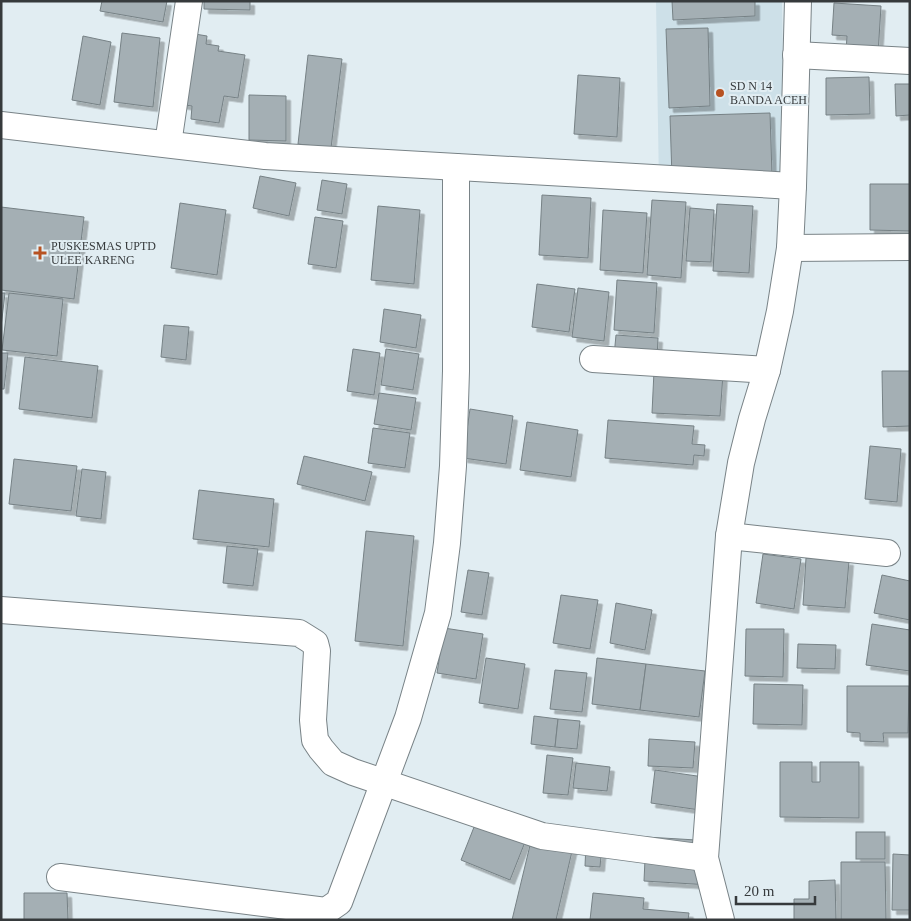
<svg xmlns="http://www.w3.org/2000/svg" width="911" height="921" font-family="Georgia,serif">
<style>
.built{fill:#cde0e8}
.building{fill:#a4afb4;stroke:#768185;filter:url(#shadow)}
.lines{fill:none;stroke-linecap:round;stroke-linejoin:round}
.minor-casing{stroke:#798387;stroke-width:28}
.minor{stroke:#fff;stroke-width:26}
.poi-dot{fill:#b75222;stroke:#e1edf2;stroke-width:2}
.labels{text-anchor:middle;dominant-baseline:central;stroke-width:4;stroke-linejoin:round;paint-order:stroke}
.poi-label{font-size:12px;fill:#363a3c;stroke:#e1edf2;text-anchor:start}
</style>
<defs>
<filter id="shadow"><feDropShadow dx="4.5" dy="4.5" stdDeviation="0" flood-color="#0004"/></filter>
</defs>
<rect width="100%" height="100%" fill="#e1edf2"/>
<path class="built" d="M 656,1 L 782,1 L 785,185 L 659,186 Z"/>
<g class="building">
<path d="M 102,1 L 167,1 L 163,22 L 100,11 Z"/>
<path d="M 204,1 L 250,1 L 250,10 L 204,9 Z"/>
<path d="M 672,1 L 755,1 L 755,16 L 673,20 Z"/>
<path d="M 834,3 L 881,6 L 878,54 L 846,51 L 847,36 L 832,35 Z"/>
<path d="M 708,28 L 710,106 L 669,108 L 666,29 Z"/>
<path d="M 122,33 L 160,38 L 153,107 L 114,102 Z"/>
<path d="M 189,33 L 207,36 L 206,44 L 219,46 L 218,51 L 245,55 L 238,98 L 224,96 L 219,123 L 191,119 L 192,106 L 178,104 Z"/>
<path d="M 83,36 L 111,42 L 100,105 L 72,100 Z"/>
<path d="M 308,55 L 342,59 L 331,148 L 298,144 Z"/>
<path d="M 578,75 L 620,78 L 617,137 L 574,134 Z"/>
<path d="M 869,77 L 870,114 L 826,115 L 826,78 Z"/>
<path d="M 895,84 L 910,84 L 910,115 L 896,116 Z"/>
<path d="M 249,95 L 286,96 L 286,141 L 249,140 Z"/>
<path d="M 770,113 L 772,175 L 672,178 L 670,116 Z"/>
<path d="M 260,176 L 296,183 L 289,216 L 253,208 Z"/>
<path d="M 322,180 L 347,184 L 342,214 L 317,210 Z"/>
<path d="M 870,184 L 910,184 L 910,231 L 870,230 Z"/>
<path d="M 542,195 L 591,198 L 588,258 L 539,255 Z"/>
<path d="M 652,200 L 686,202 L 681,278 L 647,275 Z"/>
<path d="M 180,203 L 226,210 L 217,275 L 171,268 Z"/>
<path d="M 717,204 L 753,206 L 749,273 L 713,271 Z"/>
<path d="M 378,206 L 420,210 L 414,284 L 371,280 Z"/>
<path d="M 1,207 L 84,217 L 74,299 L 1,290 Z"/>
<path d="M 690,208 L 714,210 L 711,262 L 686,261 Z"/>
<path d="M 603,210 L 647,213 L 643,273 L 600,270 Z"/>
<path d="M 315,217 L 343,221 L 336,268 L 308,264 Z"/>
<path d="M 617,280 L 657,283 L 654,333 L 614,330 Z"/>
<path d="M 537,284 L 575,289 L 569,332 L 532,327 Z"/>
<path d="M 578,288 L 609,292 L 604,341 L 572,337 Z"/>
<path d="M 1,293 L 5,293 L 1,327 Z"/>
<path d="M 9,293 L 63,299 L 57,356 L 2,350 Z"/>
<path d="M 384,309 L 421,315 L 416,348 L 380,342 Z"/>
<path d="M 164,325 L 189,327 L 186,360 L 161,357 Z"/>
<path d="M 616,335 L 658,338 L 657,359 L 614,356 Z"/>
<path d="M 353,349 L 380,353 L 374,395 L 347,391 Z"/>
<path d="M 386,349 L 419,354 L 413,390 L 381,385 Z"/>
<path d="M 1,353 L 8,353 L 4,389 L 1,389 Z"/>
<path d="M 25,357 L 98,366 L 92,418 L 19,409 Z"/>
<path d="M 654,371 L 723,374 L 720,416 L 652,413 Z"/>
<path d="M 882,371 L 910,371 L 910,426 L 883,427 Z"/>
<path d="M 379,393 L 416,398 L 411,430 L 374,424 Z"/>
<path d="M 470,409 L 513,416 L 506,464 L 463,458 Z"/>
<path d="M 608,420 L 694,426 L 692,444 L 705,445 L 704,456 L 694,455 L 693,465 L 605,458 Z"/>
<path d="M 527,422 L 578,430 L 571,477 L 520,470 Z"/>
<path d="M 373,428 L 410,433 L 405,468 L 368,463 Z"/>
<path d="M 870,446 L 901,449 L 897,502 L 865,499 Z"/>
<path d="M 304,456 L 372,472 L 365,501 L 297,484 Z"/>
<path d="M 14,459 L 77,466 L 71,511 L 9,504 Z"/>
<path d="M 82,469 L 106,472 L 101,519 L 76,516 Z"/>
<path d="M 199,490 L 274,499 L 269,547 L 193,539 Z"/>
<path d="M 366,531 L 414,536 L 403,646 L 355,641 Z"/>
<path d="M 227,546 L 258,549 L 253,586 L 223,583 Z"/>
<path d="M 763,554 L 801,559 L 794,609 L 756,603 Z"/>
<path d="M 806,558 L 849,561 L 845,608 L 803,605 Z"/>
<path d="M 468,570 L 489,573 L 482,615 L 461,612 Z"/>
<path d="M 882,575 L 910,581 L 910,620 L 874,613 Z"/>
<path d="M 561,595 L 598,600 L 590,649 L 553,643 Z"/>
<path d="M 616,603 L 652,610 L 645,650 L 610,643 Z"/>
<path d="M 872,624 L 910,630 L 910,671 L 866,665 Z"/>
<path d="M 444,628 L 483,634 L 476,679 L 437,673 Z"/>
<path d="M 746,629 L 784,629 L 783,677 L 745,676 Z"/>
<path d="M 798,644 L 836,645 L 835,669 L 797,668 Z"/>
<path d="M 486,658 L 525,664 L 518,709 L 479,703 Z"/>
<path d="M 597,658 L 646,664 L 640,710 L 592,704 Z"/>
<path d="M 646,664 L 705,671 L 699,717 L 640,710 Z"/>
<path d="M 555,670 L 587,673 L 582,712 L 550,709 Z"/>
<path d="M 754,684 L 803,685 L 802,725 L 753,724 Z"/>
<path d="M 847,686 L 909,686 L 908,733 L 883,733 L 884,742 L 860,741 L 860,733 L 847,732 Z"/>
<path d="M 534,716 L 558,719 L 555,747 L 531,744 Z"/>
<path d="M 558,719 L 580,721 L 577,749 L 555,747 Z"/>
<path d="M 649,739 L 695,742 L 693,768 L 648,766 Z"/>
<path d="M 547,755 L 573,758 L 568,795 L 543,793 Z"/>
<path d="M 780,762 L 812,762 L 812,782 L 820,782 L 820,762 L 859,762 L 859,818 L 780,817 Z"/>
<path d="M 576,763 L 610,767 L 607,791 L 573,788 Z"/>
<path d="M 655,770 L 704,777 L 700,810 L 651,803 Z"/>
<path d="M 478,817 L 527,837 L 510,880 L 461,860 Z"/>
<rect x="856" y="832" width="29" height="27"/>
<path d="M 532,837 L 573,847 L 556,920 L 512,920 Z"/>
<path d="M 646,837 L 713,841 L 710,885 L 644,881 Z"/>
<path d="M 586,844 L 602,845 L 600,867 L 585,866 Z"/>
<path d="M 893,854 L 910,855 L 910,910 L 892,910 Z"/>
<path d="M 841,862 L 885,862 L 886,920 L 841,920 Z"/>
<path d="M 835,880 L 836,920 L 794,920 L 794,899 L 809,899 L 809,881 Z"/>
<path d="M 24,893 L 67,893 L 68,920 L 24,920 Z"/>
<path d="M 593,893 L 644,898 L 643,909 L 689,913 L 688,920 L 590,920 Z"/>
</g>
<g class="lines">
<defs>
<g id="minor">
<path d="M 796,55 L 910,61"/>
<path d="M 1,125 L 265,156 L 793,186"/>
<path d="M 168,144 L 189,1"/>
<path d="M 790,248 L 910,247"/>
<path d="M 593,359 L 767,370"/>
<path d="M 729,536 L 887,553"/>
<path d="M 1,610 L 299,633 L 315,643 L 317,651 L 313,720 L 315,740 L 321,749 L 333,763 L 353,772 L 542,836 L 705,858"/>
<path d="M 60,877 L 326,911 L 339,902 L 408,718 L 438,613 L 447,543 L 453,466 L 456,371 L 456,167"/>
<path d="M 721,920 L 705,858 L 729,536 L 741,463 L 752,419 L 767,370 L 780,311 L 790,248 L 793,186 L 798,1"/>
</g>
</defs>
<use href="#minor" class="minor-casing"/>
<use href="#minor" class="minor"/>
</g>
<g class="poi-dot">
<circle cx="720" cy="93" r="5"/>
<path d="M37.5 245.5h5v5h5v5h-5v5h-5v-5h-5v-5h5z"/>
</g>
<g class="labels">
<g class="poi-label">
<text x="730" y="86">SD N 14<tspan x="730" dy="14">BANDA ACEH</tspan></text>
<text x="51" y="246">PUSKESMAS UPTD<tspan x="51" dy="14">ULEE KARENG</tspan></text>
</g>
</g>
<rect width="911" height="921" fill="none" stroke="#363a3c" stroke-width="5"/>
<path d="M736 896v8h79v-8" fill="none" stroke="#363a3c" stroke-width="2.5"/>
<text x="744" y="896" font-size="15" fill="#363a3c" stroke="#e1edf2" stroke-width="4" paint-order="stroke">20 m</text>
</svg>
